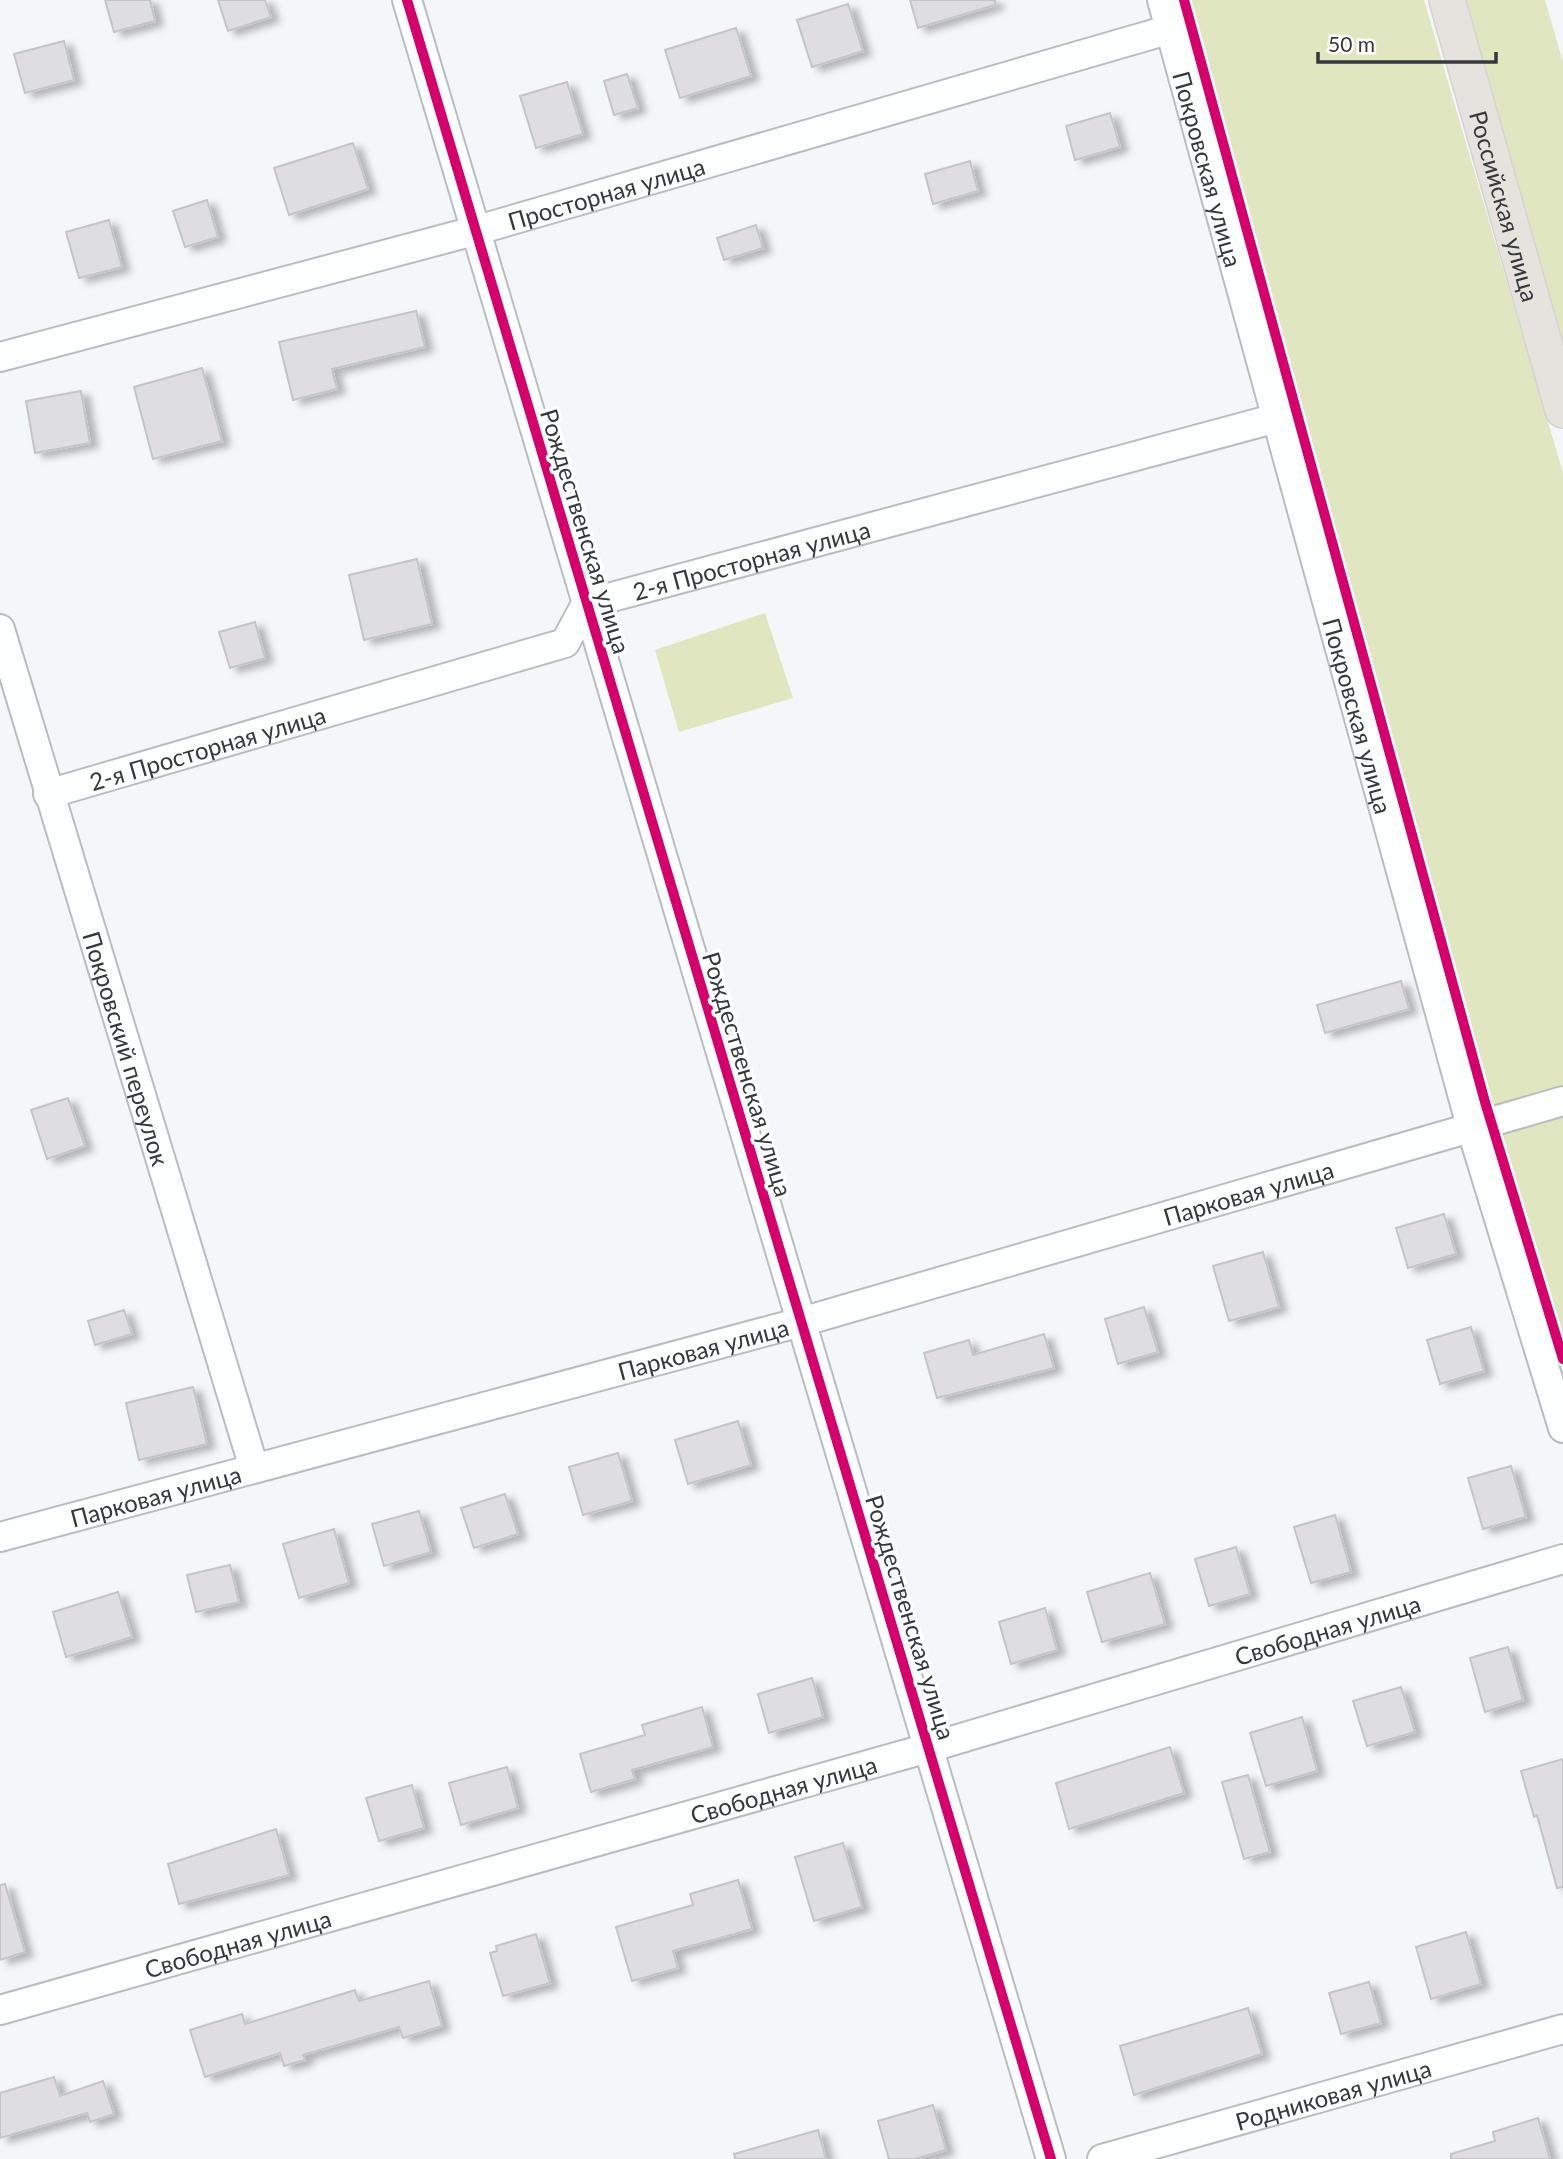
<svg xmlns="http://www.w3.org/2000/svg" width="1563" height="2159" font-family="Lato,sans-serif">
<style>
.green{fill:#dfe6c0}
.building{fill:#dedee2;stroke:#c5c5c8;stroke-width:2;filter:url(#shadow)}
.lines{fill:none;stroke-linecap:round;stroke-linejoin:round}
.minor-casing{stroke:#babdc0;stroke-width:32}
.major-casing{stroke:#d3d4d6;stroke-width:38}
.minor{stroke:#fdfefe;stroke-width:28}
.major{stroke:#e6e3de;stroke-width:35}
.cycleway-casing{stroke:#fff;stroke-width:15}
.cycleway{stroke:#d6006c;stroke-width:10}
.labels{text-anchor:middle;dominant-baseline:central;stroke-width:7;stroke-linejoin:round;paint-order:stroke}
.street-label{font-size:24px;fill:#35393c;stroke:#fff}
</style>
<defs>
<filter id="shadow"><feDropShadow dx="8" dy="4.5" stdDeviation="3.5" flood-color="#0004"/></filter>
</defs>
<rect width="100%" height="100%" fill="#f4f7fa"/>
<g class="green">
<path d="M 1186,0 L 1424,0 L 1563,473 L 1563,1356 Z"/>
<path d="M 1463,0 L 1545,0 L 1563,62 L 1563,344 Z"/>
<path d="M 765,613 L 793,698 L 679,732 L 655,650 Z"/>
</g>
<g class="building">
<path d="M 105,0 L 150,0 L 155,21 L 114,32 Z"/>
<path d="M 218,0 L 265,0 L 271,17 L 228,31 Z"/>
<path d="M 910,0 L 995,0 L 995,5 L 918,28 Z"/>
<path d="M 848,4 L 863,51 L 812,67 L 797,20 Z"/>
<path d="M 736,28 L 751,76 L 680,98 L 665,50 Z"/>
<path d="M 64,41 L 74,80 L 25,93 L 14,54 Z"/>
<path d="M 627,74 L 638,108 L 614,115 L 604,81 Z"/>
<path d="M 567,82 L 583,134 L 536,148 L 520,96 Z"/>
<path d="M 1110,113 L 1120,147 L 1075,160 L 1066,126 Z"/>
<path d="M 353,143 L 368,189 L 289,215 L 274,168 Z"/>
<path d="M 970,161 L 978,191 L 933,204 L 925,174 Z"/>
<path d="M 207,200 L 218,237 L 185,247 L 173,211 Z"/>
<path d="M 109,220 L 122,267 L 79,278 L 66,232 Z"/>
<path d="M 756,225 L 763,248 L 724,260 L 717,238 Z"/>
<path d="M 416,311 L 425,347 L 332,369 L 337,389 L 293,400 L 279,342 Z"/>
<path d="M 202,368 L 222,441 L 153,459 L 134,387 Z"/>
<path d="M 81,391 L 90,443 L 35,453 L 26,401 Z"/>
<path d="M 417,559 L 432,624 L 364,640 L 349,575 Z"/>
<path d="M 255,622 L 265,658 L 230,668 L 219,632 Z"/>
<path d="M 1401,981 L 1409,1009 L 1325,1033 L 1317,1005 Z"/>
<path d="M 68,1098 L 85,1146 L 47,1159 L 31,1110 Z"/>
<path d="M 1444,1214 L 1456,1254 L 1408,1268 L 1396,1228 Z"/>
<path d="M 1263,1252 L 1279,1307 L 1229,1321 L 1213,1266 Z"/>
<path d="M 1144,1307 L 1158,1352 L 1118,1364 L 1105,1319 Z"/>
<path d="M 124,1310 L 132,1334 L 95,1345 L 88,1321 Z"/>
<path d="M 1471,1327 L 1484,1371 L 1440,1384 L 1427,1340 Z"/>
<path d="M 1044,1334 L 1054,1368 L 937,1398 L 924,1353 L 969,1340 L 973,1355 Z"/>
<path d="M 193,1387 L 207,1444 L 139,1460 L 126,1403 Z"/>
<path d="M 738,1421 L 751,1465 L 688,1484 L 675,1440 Z"/>
<path d="M 618,1453 L 632,1501 L 583,1515 L 569,1467 Z"/>
<path d="M 1511,1466 L 1526,1517 L 1483,1529 L 1468,1478 Z"/>
<path d="M 505,1494 L 518,1534 L 474,1548 L 461,1508 Z"/>
<path d="M 419,1511 L 431,1552 L 384,1566 L 372,1524 Z"/>
<path d="M 1335,1515 L 1351,1572 L 1311,1583 L 1294,1527 Z"/>
<path d="M 334,1529 L 349,1583 L 299,1598 L 283,1544 Z"/>
<path d="M 1236,1547 L 1250,1594 L 1209,1606 L 1195,1559 Z"/>
<path d="M 230,1565 L 239,1602 L 196,1612 L 187,1575 Z"/>
<path d="M 1150,1573 L 1165,1624 L 1102,1642 L 1087,1592 Z"/>
<path d="M 118,1592 L 132,1637 L 66,1657 L 53,1612 Z"/>
<path d="M 1045,1608 L 1057,1650 L 1011,1664 L 999,1622 Z"/>
<path d="M 1508,1647 L 1523,1700 L 1485,1712 L 1470,1658 Z"/>
<path d="M 812,1678 L 823,1717 L 769,1733 L 758,1694 Z"/>
<path d="M 1401,1687 L 1415,1732 L 1367,1746 L 1353,1701 Z"/>
<path d="M 702,1707 L 713,1747 L 632,1770 L 635,1779 L 591,1792 L 580,1754 L 645,1735 L 642,1725 Z"/>
<path d="M 1302,1717 L 1317,1771 L 1266,1786 L 1250,1733 Z"/>
<path d="M 1170,1747 L 1184,1793 L 1069,1829 L 1056,1783 Z"/>
<path d="M 1563,1759 L 1563,1887 L 1557,1888 L 1537,1815 L 1534,1817 L 1521,1771 Z"/>
<path d="M 507,1767 L 518,1808 L 461,1825 L 449,1783 Z"/>
<path d="M 1248,1775 L 1270,1852 L 1244,1859 L 1222,1782 Z"/>
<path d="M 412,1785 L 424,1828 L 379,1841 L 366,1798 Z"/>
<path d="M 276,1829 L 289,1875 L 179,1904 L 168,1864 Z"/>
<path d="M 843,1843 L 862,1907 L 814,1921 L 795,1857 Z"/>
<path d="M 738,1880 L 752,1929 L 673,1951 L 678,1968 L 632,1981 L 616,1927 L 693,1905 L 690,1894 Z"/>
<path d="M 5,1884 L 25,1952 L 0,1960 L 0,1885 Z"/>
<path d="M 1466,1932 L 1481,1984 L 1431,1999 L 1416,1947 Z"/>
<path d="M 536,1934 L 550,1983 L 503,1996 L 490,1953 L 497,1951 L 496,1946 Z"/>
<path d="M 429,1981 L 442,2026 L 403,2038 L 399,2027 L 303,2055 L 305,2060 L 284,2066 L 280,2053 L 205,2077 L 190,2030 L 242,2014 L 245,2024 L 355,1990 L 359,2001 Z"/>
<path d="M 1369,1982 L 1381,2023 L 1341,2034 L 1329,1993 Z"/>
<path d="M 1248,2008 L 1262,2054 L 1134,2095 L 1120,2046 Z"/>
<path d="M 54,2077 L 60,2096 L 103,2081 L 114,2114 L 90,2122 L 87,2113 L 0,2138 L 0,2093 Z"/>
<path d="M 933,2105 L 946,2150 L 915,2159 L 889,2159 L 878,2121 Z"/>
<path d="M 1538,2118 L 1550,2159 L 1451,2159 L 1451,2154 L 1495,2141 L 1493,2132 Z"/>
<path d="M 818,2130 L 826,2159 L 735,2159 L 734,2154 Z"/>
</g>
<g class="lines">
<defs>
<g id="minor">
<path d="M 407,0 L 1051,2159"/>
<path id="s1" d="M 1162,0 L 1474,1137 L 1563,1428"/>
<path id="s2" d="M 0,357 L 474,231 L 1171,29"/>
<path id="s3" d="M 0,629 L 254,1468"/>
<path id="s4" d="M 48,794 L 565,643 L 586,604 L 1277,418"/>
<path id="s5" d="M 0,1537 L 801,1322 L 1563,1101"/>
<path id="s6" d="M 0,2010 L 928,1748 L 1563,1559"/>
<path id="s7" d="M 1102,2159 L 1563,2029"/>
</g>
<g id="major">
<path id="s8" d="M 1447,0 L 1563,410"/>
</g>
</defs>
<use href="#minor" class="minor-casing"/>
<use href="#major" class="major-casing"/>
<use href="#minor" class="minor"/>
<use href="#major" class="major"/>
<defs>
<g id="cycleway">
<path d="M 407,0 L 1051,2159"/>
<path d="M 1184,0 L 1485,1102 L 1563,1359"/>
</g>
</defs>
<use href="#cycleway" class="cycleway-casing"/>
<use href="#cycleway" class="cycleway"/>
</g>
<g class="labels">
<g class="street-label">
<text stroke="none"><textPath href="#s1" startOffset="175">Покровская улица</textPath></text>
<text stroke="none"><textPath href="#s2" startOffset="628">Просторная улица</textPath></text>
<text stroke="none"><textPath href="#s8" startOffset="214">Российская улица</textPath></text>
<text transform="translate(586 531) rotate(73)">Рождественская улица</text>
<text stroke="none"><textPath href="#s4" startOffset="754">2-я Просторная улица</textPath></text>
<text stroke="none"><textPath href="#s1" startOffset="742">Покровская улица</textPath></text>
<text stroke="none"><textPath href="#s4" startOffset="166">2-я Просторная улица</textPath></text>
<text stroke="none"><textPath href="#s3" startOffset="438">Покровский переулок</textPath></text>
<text transform="translate(748 1074) rotate(73)">Рождественская улица</text>
<text stroke="none"><textPath href="#s5" startOffset="1295">Парковая улица</textPath></text>
<text stroke="none"><textPath href="#s5" startOffset="728">Парковая улица</textPath></text>
<text stroke="none"><textPath href="#s5" startOffset="161">Парковая улица</textPath></text>
<text transform="translate(911 1617) rotate(73)">Рождественская улица</text>
<text stroke="none"><textPath href="#s6" startOffset="1381">Свободная улица</textPath></text>
<text stroke="none"><textPath href="#s6" startOffset="814">Свободная улица</textPath></text>
<text stroke="none"><textPath href="#s6" startOffset="247">Свободная улица</textPath></text>
<text stroke="none"><textPath href="#s7" startOffset="240">Родниковая улица</textPath></text>
</g>
</g>
<path d="M1318 52v10h178v-10" fill="none" stroke="#35393c" stroke-width="3.5"/>
<text x="1328" y="52" font-size="21" fill="#35393c" stroke="#ffffff" stroke-width="5" paint-order="stroke">50 m</text>
</svg>
